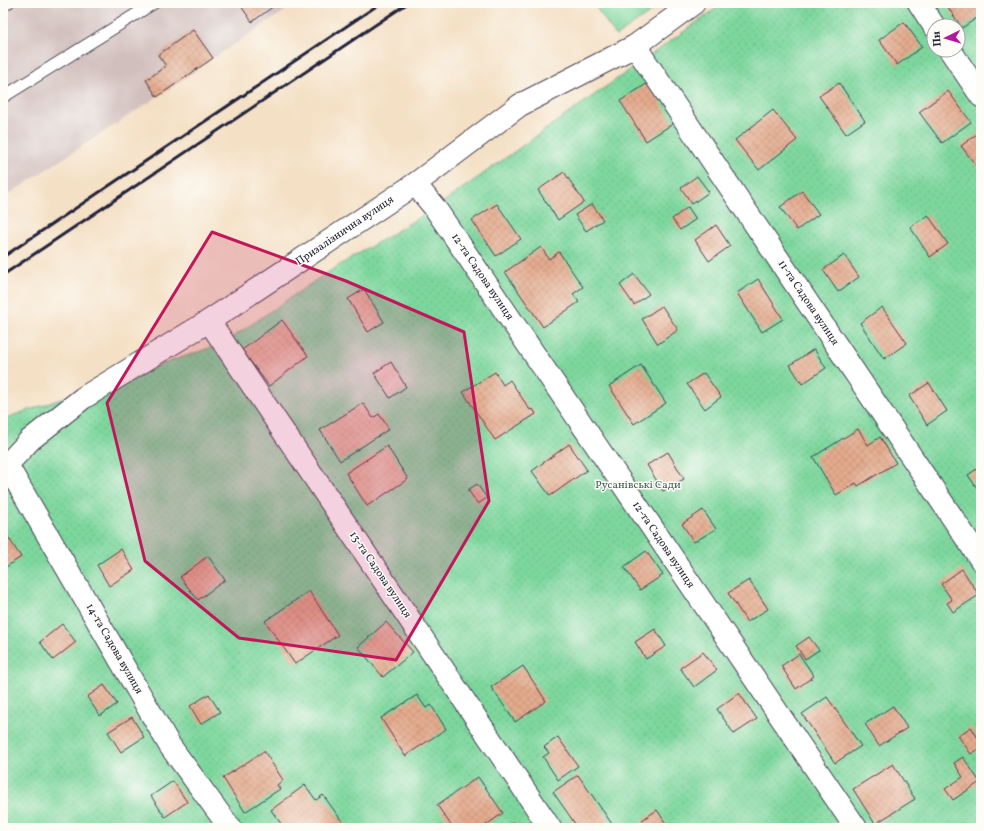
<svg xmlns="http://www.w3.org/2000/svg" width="984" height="831" font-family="Vollkorn,serif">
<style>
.industrial{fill:#d1bfbd}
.grass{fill:url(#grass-dots);stroke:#507c6c;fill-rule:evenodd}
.park{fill:#7dd79d;stroke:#507c6c}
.building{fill:url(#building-cross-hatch)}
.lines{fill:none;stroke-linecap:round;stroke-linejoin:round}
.service-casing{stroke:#423e50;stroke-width:13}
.minor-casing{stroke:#423e50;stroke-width:24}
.service{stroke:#fff;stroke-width:11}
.minor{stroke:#fff;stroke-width:22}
.rail{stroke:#22223b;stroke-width:3}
.marked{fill:#c2185b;fill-opacity:0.2;stroke:#c2185b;stroke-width:3;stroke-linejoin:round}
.labels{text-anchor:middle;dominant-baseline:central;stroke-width:3;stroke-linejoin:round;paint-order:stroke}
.street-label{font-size:11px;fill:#22223b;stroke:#fdfcf7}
.park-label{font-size:11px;fill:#42615d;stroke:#fdfcf7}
</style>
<defs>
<pattern id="grass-dots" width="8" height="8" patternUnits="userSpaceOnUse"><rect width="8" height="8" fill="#7dd79d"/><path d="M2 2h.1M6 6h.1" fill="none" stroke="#6cb888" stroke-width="1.8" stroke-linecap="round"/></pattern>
<pattern id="building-cross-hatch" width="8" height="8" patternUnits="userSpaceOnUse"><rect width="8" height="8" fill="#e4ab8d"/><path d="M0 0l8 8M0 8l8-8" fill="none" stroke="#c3937b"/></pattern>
</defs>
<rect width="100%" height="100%" fill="#fdfcf7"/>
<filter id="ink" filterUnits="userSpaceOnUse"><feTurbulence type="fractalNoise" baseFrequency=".025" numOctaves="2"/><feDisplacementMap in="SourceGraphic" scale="8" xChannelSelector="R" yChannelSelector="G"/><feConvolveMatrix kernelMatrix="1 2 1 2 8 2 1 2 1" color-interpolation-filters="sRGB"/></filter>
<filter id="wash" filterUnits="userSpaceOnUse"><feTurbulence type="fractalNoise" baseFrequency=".012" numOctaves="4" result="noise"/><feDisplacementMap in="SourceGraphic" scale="16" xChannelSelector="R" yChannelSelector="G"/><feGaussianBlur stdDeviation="0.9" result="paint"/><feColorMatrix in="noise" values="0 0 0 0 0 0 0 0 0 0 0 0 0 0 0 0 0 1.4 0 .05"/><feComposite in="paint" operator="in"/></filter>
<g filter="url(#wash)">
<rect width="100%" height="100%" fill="#f4e0c5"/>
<path class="industrial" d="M 3,3 L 297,3 L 213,58 L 157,97 L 3,198 Z"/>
<path class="grass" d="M 724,3 L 981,3 L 981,828 L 3,828 L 3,419 L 224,343 L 325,274 L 435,208 ZM 934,26 L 958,26 L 958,50 L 934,50 Z"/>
<path class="park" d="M 593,3 L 664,3 L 616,36 Z"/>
<g id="blocks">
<g class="building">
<path d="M 239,3 L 278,3 L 252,22 Z"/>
<path d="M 945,3 L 981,3 L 981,15 L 962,28 Z"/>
<path d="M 904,22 L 922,47 L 897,65 L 879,40 Z"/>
<path d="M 193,30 L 213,58 L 157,97 L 146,80 L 166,66 L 158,55 Z"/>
<path d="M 648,83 L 674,123 L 646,141 L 620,101 Z"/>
<path d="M 839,83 L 865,121 L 846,134 L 819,96 Z"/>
<path d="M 948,91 L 971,122 L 942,143 L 919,112 Z"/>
<path d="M 773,110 L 797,140 L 759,170 L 735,140 Z"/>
<path d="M 981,131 L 981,172 L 961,146 Z"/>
<path d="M 564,172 L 584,202 L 558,220 L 538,190 Z"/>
<path d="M 697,176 L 709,192 L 692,204 L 681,188 Z"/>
<path d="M 802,191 L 819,214 L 797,230 L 780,207 Z"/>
<path d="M 497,204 L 521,239 L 496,256 L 472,220 Z"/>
<path d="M 592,204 L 603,220 L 586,231 L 575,215 Z"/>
<path d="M 688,207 L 696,219 L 680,230 L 672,219 Z"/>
<path d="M 928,215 L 948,244 L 930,257 L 910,227 Z"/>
<path d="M 716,225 L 730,246 L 709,261 L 695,240 Z"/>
<path d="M 541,247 L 549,259 L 559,252 L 583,287 L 573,294 L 579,302 L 543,327 L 505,272 Z"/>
<path d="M 844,255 L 859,277 L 838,292 L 823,270 Z"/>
<path d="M 634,274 L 649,294 L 634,305 L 620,285 Z"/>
<path d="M 758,279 L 783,319 L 762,332 L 737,293 Z"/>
<path d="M 364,289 L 384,322 L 368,332 L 348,299 Z"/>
<path d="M 662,306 L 678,330 L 658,344 L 642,319 Z"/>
<path d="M 882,307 L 907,343 L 884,359 L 860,323 Z"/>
<path d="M 282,320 L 308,356 L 269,386 L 242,350 Z"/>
<path d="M 814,349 L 826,368 L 802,384 L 790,365 Z"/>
<path d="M 391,362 L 406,387 L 390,398 L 374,373 Z"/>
<path d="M 641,365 L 666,403 L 634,424 L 609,386 Z"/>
<path d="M 495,372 L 503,385 L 510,380 L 530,410 L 533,409 L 536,414 L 495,440 L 463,392 Z"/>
<path d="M 704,373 L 721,397 L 705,409 L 687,384 Z"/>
<path d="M 929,383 L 947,411 L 927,425 L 909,396 Z"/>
<path d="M 363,403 L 373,418 L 379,414 L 389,429 L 340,461 L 320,430 Z"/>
<path d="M 858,429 L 868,445 L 880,437 L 896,463 L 858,486 L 856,483 L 836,495 L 813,457 Z"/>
<path d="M 569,444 L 587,470 L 550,496 L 532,471 Z"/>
<path d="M 387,446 L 408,479 L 367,506 L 346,473 Z"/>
<path d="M 668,452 L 684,479 L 663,491 L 647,465 Z"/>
<path d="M 981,466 L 981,494 L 968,475 Z"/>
<path d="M 477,484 L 487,498 L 478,504 L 468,490 Z"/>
<path d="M 703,510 L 716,529 L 694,542 L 682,524 Z"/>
<path d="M 6,534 L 21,557 L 3,569 L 3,536 Z"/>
<path d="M 121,549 L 134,570 L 109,586 L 97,565 Z"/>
<path d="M 646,551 L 663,575 L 640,590 L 624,567 Z"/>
<path d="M 208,556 L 225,580 L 198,600 L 180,577 Z"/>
<path d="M 962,569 L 979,595 L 953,612 L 947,603 L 952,600 L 941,584 Z"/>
<path d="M 749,580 L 768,609 L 747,622 L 728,593 Z"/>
<path d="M 309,591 L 338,635 L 295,664 L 265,621 Z"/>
<path d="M 386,622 L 413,652 L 383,677 L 358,647 Z"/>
<path d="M 62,624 L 76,642 L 53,660 L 40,642 Z"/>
<path d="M 655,629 L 666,646 L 646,659 L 635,642 Z"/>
<path d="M 809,637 L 819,650 L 805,659 L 796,646 Z"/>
<path d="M 703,652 L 717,670 L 694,687 L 680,668 Z"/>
<path d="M 799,654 L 814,676 L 796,689 L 781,666 Z"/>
<path d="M 523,666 L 546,701 L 515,722 L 491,687 Z"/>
<path d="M 104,685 L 117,704 L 100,716 L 87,697 Z"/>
<path d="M 739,693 L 757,719 L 734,734 L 717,709 Z"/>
<path d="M 209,694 L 220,712 L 201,724 L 190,706 Z"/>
<path d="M 417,695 L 426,708 L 431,705 L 446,729 L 405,756 L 381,718 Z"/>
<path d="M 827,697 L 861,746 L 835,763 L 802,714 Z"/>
<path d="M 893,706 L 907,728 L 879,746 L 865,724 Z"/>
<path d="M 132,717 L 144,737 L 121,752 L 108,732 Z"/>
<path d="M 971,727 L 981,743 L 981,748 L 971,754 L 958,736 Z"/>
<path d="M 558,737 L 578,766 L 558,780 L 543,757 L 549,753 L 544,747 Z"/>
<path d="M 264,751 L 283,780 L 277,785 L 280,789 L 245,812 L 223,778 Z"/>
<path d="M 963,757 L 980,782 L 953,800 L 945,789 L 963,777 L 954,763 Z"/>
<path d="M 893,764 L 915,799 L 875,824 L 853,789 Z"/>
<path d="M 578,775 L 612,824 L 606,828 L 578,828 L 553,792 Z"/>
<path d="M 478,777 L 503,813 L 482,828 L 453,828 L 437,805 Z"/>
<path d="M 173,781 L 187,802 L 165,817 L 151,796 Z"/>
<path d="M 305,785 L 316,800 L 323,795 L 347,828 L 278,828 L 282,825 L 271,810 Z"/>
<path d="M 657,810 L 669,828 L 647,828 L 642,820 Z"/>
<path d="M 514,822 L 519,828 L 505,828 Z"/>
</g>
</g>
</g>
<g filter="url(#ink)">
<use href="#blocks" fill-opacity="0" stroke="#423e50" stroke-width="1"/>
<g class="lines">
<defs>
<g id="service">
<path d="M 3,6 L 8,3"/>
<path d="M 3,97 L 154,3"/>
</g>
<g id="minor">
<path d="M 919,3 L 934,26"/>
<path d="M 635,46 L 981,560"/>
<path d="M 950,50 L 981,96"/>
<path d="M 415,184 L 435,208 L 856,828"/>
<path d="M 209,321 L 550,828"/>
<path d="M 7,465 L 170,746 L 230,828"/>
<path d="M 3,469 L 30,440 L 83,398 L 209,321 L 415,184 L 520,105 L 635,46 L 694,3"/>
</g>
</defs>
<use href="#service" class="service-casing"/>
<use href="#minor" class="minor-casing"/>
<use href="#service" class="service"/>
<use href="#minor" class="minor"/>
<g class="rail">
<path d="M 3,257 L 381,3"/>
<path d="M 3,275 L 408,3"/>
</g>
</g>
</g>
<path class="marked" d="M 212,232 L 346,281 L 464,332 L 489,501 L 396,660 L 239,638 L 145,561 L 107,403 Z"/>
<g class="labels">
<g class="street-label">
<text transform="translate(345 231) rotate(-34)">Призалізнична вулиця</text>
<text transform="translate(482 277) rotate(56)">12-та Садова вулиця</text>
<text transform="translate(808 303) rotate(56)">11-та Садова вулиця</text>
<text transform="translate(663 545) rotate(56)">12-та Садова вулиця</text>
<text transform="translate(380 575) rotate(56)">13-та Садова вулиця</text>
<text transform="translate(114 649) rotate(60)">14-та Садова вулиця</text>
</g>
<g class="park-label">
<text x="638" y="485">Русанівські Сади</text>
</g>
</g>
<rect width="984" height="831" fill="none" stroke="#fdfcf7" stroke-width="16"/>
<g transform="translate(946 38) rotate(265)"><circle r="19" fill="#fdfcf7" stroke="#a5a5ac"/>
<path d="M0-3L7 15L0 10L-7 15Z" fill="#b5179e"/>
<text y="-6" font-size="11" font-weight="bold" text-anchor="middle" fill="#22223b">Пн</text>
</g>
</svg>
